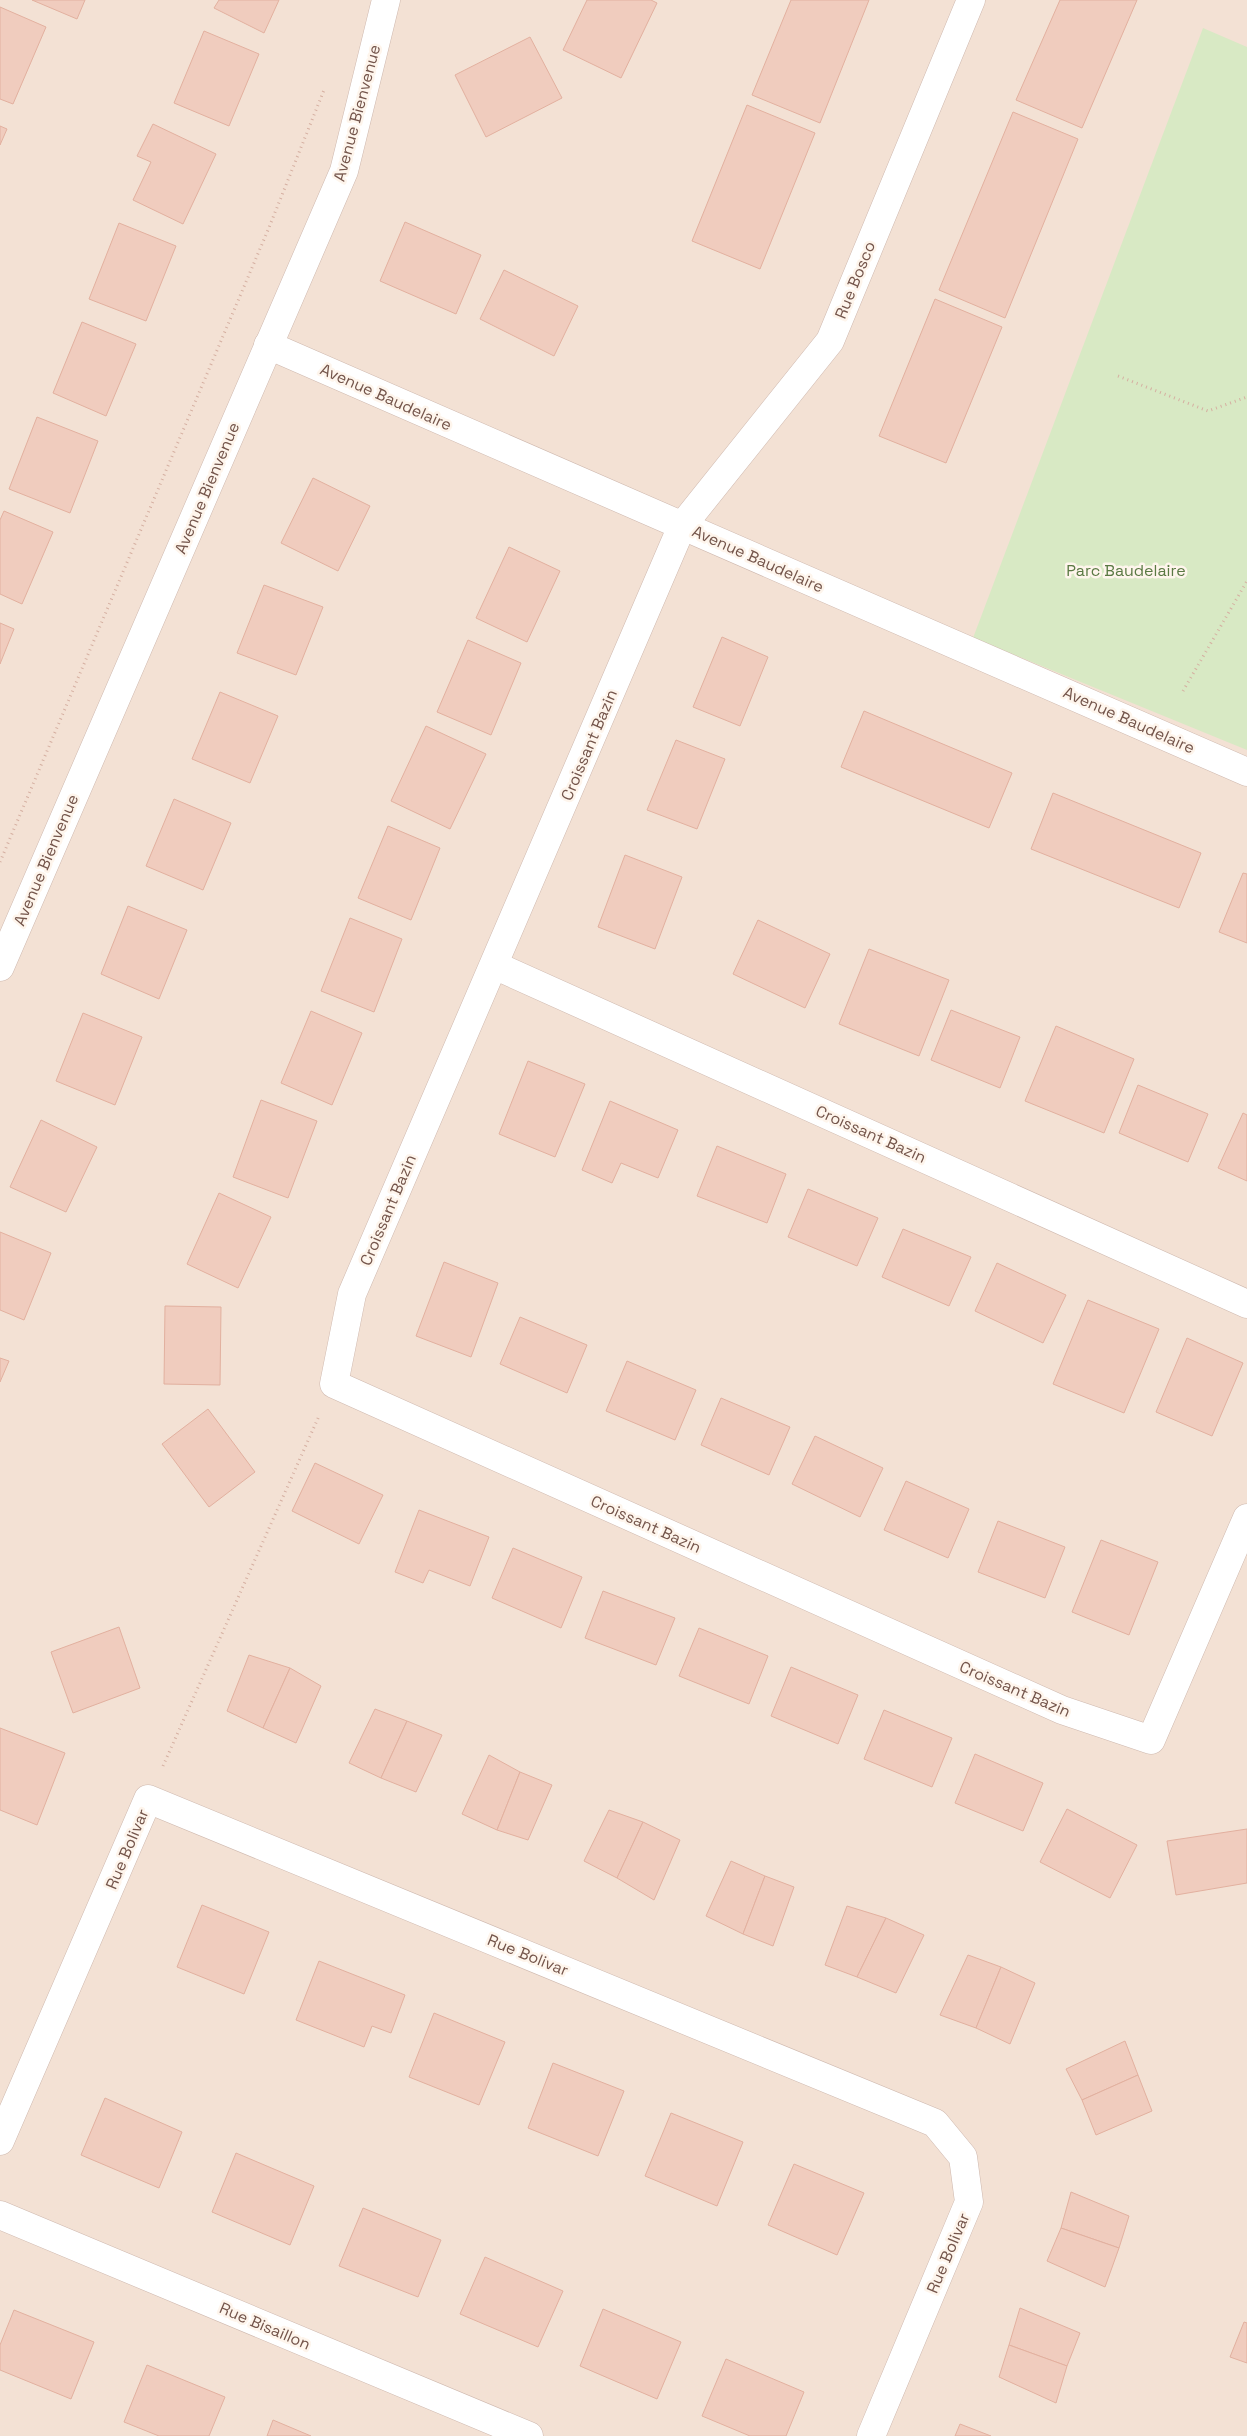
<svg xmlns="http://www.w3.org/2000/svg" width="1247" height="2436" font-family="'Space Grotesk',sans-serif">
<style>
.residential{fill:#f3e1d4}
.green{fill:#d8e9c4}
.building{fill:#f0ccbe;stroke:#e2b09f}
.lines{fill:none;stroke-linecap:round;stroke-linejoin:round}
.minor-casing{stroke:#cfb9af;stroke-width:29}
.path{stroke:#d5afa1;stroke-width:3;stroke-dasharray:1 4;stroke-linecap:butt}
.minor{stroke:#fff;stroke-width:28}
.labels{text-anchor:middle;dominant-baseline:central;stroke-width:5;stroke-linejoin:round;paint-order:stroke}
.street-label{font-size:16px;fill:#74554b;stroke:#fef5ec}
.park-label{font-size:16px;fill:#5a7943;stroke:#fef5ec}
</style>
<rect width="100%" height="100%" fill="#fcf0e5"/>
<rect class="residential" x="0" y="0" width="1247" height="2436"/>
<path class="green" d="M 1203,28 L 1247,47 L 1247,750 L 973,638 Z"/>
<g class="building">
<path d="M 32,0 L 85,0 L 77,19 Z"/>
<path d="M 219,0 L 279,0 L 264,33 L 214,8 Z"/>
<path d="M 587,0 L 651,0 L 657,3 L 621,78 L 563,50 Z"/>
<path d="M 791,0 L 869,0 L 820,123 L 752,95 Z"/>
<path d="M 1060,0 L 1137,0 L 1082,128 L 1016,100 Z"/>
<path d="M 0,7 L 46,27 L 13,104 L 0,99 Z"/>
<path d="M 204,31 L 259,54 L 229,126 L 174,103 Z"/>
<path d="M 530,37 L 562,98 L 486,137 L 455,75 Z"/>
<path d="M 747,105 L 815,133 L 760,269 L 692,241 Z"/>
<path d="M 1013,112 L 1078,139 L 1005,318 L 939,290 Z"/>
<path d="M 153,124 L 216,154 L 183,224 L 133,200 L 151,162 L 137,156 Z"/>
<path d="M 0,126 L 7,129 L 0,145 Z"/>
<path d="M 405,222 L 481,255 L 456,314 L 380,281 Z"/>
<path d="M 119,223 L 176,246 L 146,321 L 89,299 Z"/>
<path d="M 504,270 L 578,306 L 554,356 L 480,319 Z"/>
<path d="M 935,299 L 1002,327 L 946,463 L 879,436 Z"/>
<path d="M 82,322 L 136,344 L 106,416 L 53,393 Z"/>
<path d="M 37,417 L 98,441 L 70,513 L 9,489 Z"/>
<path d="M 313,478 L 370,506 L 338,571 L 281,543 Z"/>
<path d="M 4,511 L 53,532 L 22,604 L 0,594 L 0,520 Z"/>
<path d="M 509,547 L 560,571 L 527,642 L 476,618 Z"/>
<path d="M 264,585 L 323,607 L 296,675 L 237,653 Z"/>
<path d="M 0,623 L 14,629 L 0,664 Z"/>
<path d="M 722,637 L 768,657 L 740,726 L 693,707 Z"/>
<path d="M 468,640 L 521,663 L 491,735 L 437,712 Z"/>
<path d="M 220,692 L 278,716 L 250,783 L 192,759 Z"/>
<path d="M 864,711 L 1012,773 L 989,828 L 841,767 Z"/>
<path d="M 426,726 L 486,754 L 450,829 L 391,801 Z"/>
<path d="M 676,740 L 725,759 L 697,829 L 647,810 Z"/>
<path d="M 1053,793 L 1201,853 L 1179,908 L 1031,849 Z"/>
<path d="M 174,799 L 231,823 L 203,890 L 146,866 Z"/>
<path d="M 388,826 L 440,848 L 411,920 L 358,898 Z"/>
<path d="M 625,855 L 682,877 L 655,949 L 598,927 Z"/>
<path d="M 1243,873 L 1247,874 L 1247,943 L 1219,932 Z"/>
<path d="M 128,906 L 187,930 L 159,999 L 101,974 Z"/>
<path d="M 350,918 L 402,939 L 374,1012 L 321,991 Z"/>
<path d="M 758,920 L 830,954 L 805,1008 L 733,974 Z"/>
<path d="M 869,949 L 949,980 L 919,1056 L 839,1024 Z"/>
<path d="M 951,1010 L 1020,1037 L 1000,1088 L 931,1060 Z"/>
<path d="M 311,1011 L 362,1033 L 332,1105 L 281,1083 Z"/>
<path d="M 83,1013 L 142,1037 L 115,1105 L 56,1081 Z"/>
<path d="M 1056,1026 L 1134,1059 L 1104,1133 L 1025,1101 Z"/>
<path d="M 528,1061 L 585,1084 L 555,1157 L 499,1134 Z"/>
<path d="M 1138,1085 L 1208,1114 L 1188,1162 L 1119,1133 Z"/>
<path d="M 261,1100 L 317,1121 L 288,1198 L 233,1177 Z"/>
<path d="M 610,1101 L 678,1130 L 658,1178 L 621,1163 L 612,1183 L 582,1170 Z"/>
<path d="M 1243,1113 L 1247,1115 L 1247,1181 L 1218,1168 Z"/>
<path d="M 41,1120 L 97,1147 L 66,1212 L 10,1187 Z"/>
<path d="M 717,1146 L 786,1174 L 767,1223 L 697,1196 Z"/>
<path d="M 808,1189 L 878,1218 L 857,1266 L 788,1237 Z"/>
<path d="M 219,1193 L 271,1217 L 238,1288 L 187,1264 Z"/>
<path d="M 903,1229 L 971,1257 L 949,1306 L 882,1277 Z"/>
<path d="M 0,1232 L 51,1253 L 24,1320 L 0,1310 Z"/>
<path d="M 444,1262 L 498,1283 L 471,1357 L 416,1336 Z"/>
<path d="M 997,1263 L 1066,1295 L 1043,1343 L 975,1311 Z"/>
<path d="M 1088,1300 L 1159,1329 L 1124,1413 L 1053,1384 Z"/>
<path d="M 165,1306 L 221,1307 L 220,1385 L 164,1384 Z"/>
<path d="M 520,1317 L 587,1345 L 567,1393 L 500,1364 Z"/>
<path d="M 1187,1338 L 1243,1363 L 1212,1436 L 1156,1412 Z"/>
<path d="M 0,1358 L 9,1361 L 0,1382 Z"/>
<path d="M 627,1361 L 696,1390 L 675,1440 L 606,1411 Z"/>
<path d="M 721,1398 L 790,1427 L 769,1475 L 701,1445 Z"/>
<path d="M 208,1409 L 255,1472 L 209,1507 L 162,1444 Z"/>
<path d="M 815,1436 L 883,1468 L 860,1517 L 792,1484 Z"/>
<path d="M 315,1463 L 383,1495 L 359,1544 L 292,1511 Z"/>
<path d="M 906,1481 L 969,1509 L 948,1558 L 884,1530 Z"/>
<path d="M 419,1510 L 489,1537 L 470,1586 L 429,1570 L 423,1583 L 395,1572 Z"/>
<path d="M 998,1521 L 1065,1547 L 1045,1598 L 978,1572 Z"/>
<path d="M 1101,1540 L 1158,1562 L 1129,1635 L 1072,1612 Z"/>
<path d="M 513,1548 L 582,1577 L 561,1628 L 492,1598 Z"/>
<path d="M 603,1591 L 675,1618 L 656,1665 L 585,1638 Z"/>
<path d="M 119,1627 L 140,1688 L 73,1713 L 51,1652 Z"/>
<path d="M 699,1628 L 768,1656 L 749,1704 L 679,1676 Z"/>
<path d="M 249,1655 L 290,1668 L 263,1728 L 227,1711 Z"/>
<path d="M 791,1667 L 858,1695 L 838,1744 L 771,1716 Z"/>
<path d="M 290,1668 L 321,1686 L 296,1743 L 263,1728 Z"/>
<path d="M 375,1709 L 407,1721 L 381,1778 L 349,1763 Z"/>
<path d="M 884,1710 L 952,1738 L 932,1787 L 864,1759 Z"/>
<path d="M 407,1721 L 442,1735 L 416,1792 L 381,1778 Z"/>
<path d="M 0,1728 L 65,1753 L 37,1825 L 0,1810 Z"/>
<path d="M 975,1754 L 1043,1783 L 1023,1831 L 955,1803 Z"/>
<path d="M 489,1755 L 520,1772 L 497,1830 L 462,1814 Z"/>
<path d="M 520,1772 L 552,1785 L 528,1840 L 497,1830 Z"/>
<path d="M 1067,1809 L 1137,1845 L 1110,1898 L 1040,1862 Z"/>
<path d="M 609,1810 L 643,1822 L 617,1878 L 584,1861 Z"/>
<path d="M 643,1822 L 680,1840 L 654,1900 L 617,1878 Z"/>
<path d="M 1247,1829 L 1247,1883 L 1176,1895 L 1167,1841 Z"/>
<path d="M 731,1861 L 765,1876 L 743,1934 L 706,1916 Z"/>
<path d="M 765,1876 L 794,1887 L 773,1946 L 743,1934 Z"/>
<path d="M 202,1905 L 269,1932 L 244,1994 L 177,1967 Z"/>
<path d="M 847,1906 L 886,1918 L 857,1977 L 825,1965 Z"/>
<path d="M 886,1918 L 924,1935 L 896,1993 L 857,1977 Z"/>
<path d="M 968,1955 L 1001,1967 L 976,2028 L 940,2015 Z"/>
<path d="M 319,1961 L 405,1995 L 391,2033 L 372,2026 L 364,2047 L 296,2020 Z"/>
<path d="M 1001,1967 L 1035,1983 L 1010,2044 L 976,2028 Z"/>
<path d="M 434,2013 L 505,2042 L 479,2105 L 409,2077 Z"/>
<path d="M 1125,2041 L 1138,2075 L 1082,2100 L 1066,2069 Z"/>
<path d="M 553,2063 L 624,2091 L 598,2156 L 528,2128 Z"/>
<path d="M 1138,2075 L 1152,2111 L 1096,2135 L 1082,2100 Z"/>
<path d="M 105,2098 L 182,2132 L 159,2188 L 81,2155 Z"/>
<path d="M 671,2113 L 743,2142 L 717,2206 L 645,2176 Z"/>
<path d="M 236,2153 L 314,2186 L 290,2245 L 212,2212 Z"/>
<path d="M 794,2164 L 864,2193 L 837,2255 L 768,2225 Z"/>
<path d="M 1071,2192 L 1129,2216 L 1119,2248 L 1061,2228 Z"/>
<path d="M 363,2208 L 441,2240 L 418,2297 L 339,2266 Z"/>
<path d="M 1061,2228 L 1119,2248 L 1105,2287 L 1047,2261 Z"/>
<path d="M 485,2257 L 563,2291 L 538,2347 L 460,2314 Z"/>
<path d="M 1020,2308 L 1080,2333 L 1067,2366 L 1009,2345 Z"/>
<path d="M 603,2309 L 681,2342 L 657,2399 L 580,2366 Z"/>
<path d="M 14,2310 L 94,2342 L 71,2399 L 0,2370 L 0,2345 Z"/>
<path d="M 1244,2322 L 1247,2323 L 1247,2363 L 1230,2357 Z"/>
<path d="M 1009,2345 L 1067,2366 L 1056,2403 L 999,2377 Z"/>
<path d="M 726,2359 L 804,2392 L 786,2436 L 750,2436 L 702,2416 Z"/>
<path d="M 147,2365 L 225,2397 L 209,2436 L 159,2436 L 124,2422 Z"/>
<path d="M 273,2420 L 311,2436 L 267,2436 Z"/>
<path d="M 960,2424 L 991,2436 L 955,2436 Z"/>
</g>
<g class="lines">
<defs>
<g id="minor">
<path d="M 971,0 L 830,341 L 682,526 L 352,1294 L 334,1384 L 1062,1710 L 1151,1740 L 1247,1518"/>
<path d="M 268,345 L 1247,772"/>
<path d="M 494,965 L 1247,1304"/>
<path d="M 0,967 L 344,171 L 386,0"/>
<path d="M 0,2141 L 148,1799 L 935,2123 L 963,2157 L 969,2202 L 871,2436"/>
<path d="M 0,2215 L 529,2436"/>
</g>
</defs>
<use href="#minor" class="minor-casing"/>
<g class="path">
<path d="M 1118,376 L 1208,411 L 1247,397"/>
<path d="M 1183,691 L 1247,581"/>
<path d="M 0,862 L 268,230 L 324,90"/>
<path d="M 163,1766 L 319,1416"/>
</g>
<use href="#minor" class="minor"/>
</g>
<g class="labels">
<g class="street-label">
<text transform="translate(357 113) rotate(-75)">Avenue Bienvenue</text>
<text transform="translate(855 280) rotate(-68)">Rue Bosco</text>
<text transform="translate(386 397) rotate(24)">Avenue Baudelaire</text>
<text transform="translate(207 488) rotate(-67)">Avenue Bienvenue</text>
<text transform="translate(758 559) rotate(24)">Avenue Baudelaire</text>
<text transform="translate(1129 720) rotate(24)">Avenue Baudelaire</text>
<text transform="translate(589 745) rotate(-67)">Croissant Bazin</text>
<text transform="translate(46 860) rotate(-67)">Avenue Bienvenue</text>
<text transform="translate(871 1134) rotate(24)">Croissant Bazin</text>
<text transform="translate(388 1210) rotate(-67)">Croissant Bazin</text>
<text transform="translate(646 1524) rotate(24)">Croissant Bazin</text>
<text transform="translate(1015 1689) rotate(23)">Croissant Bazin</text>
<text transform="translate(127 1849) rotate(-67)">Rue Bolivar</text>
<text transform="translate(528 1955) rotate(22)">Rue Bolivar</text>
<text transform="translate(948 2253) rotate(-67)">Rue Bolivar</text>
<text transform="translate(265 2326) rotate(23)">Rue Bisaillon</text>
</g>
<g class="park-label">
<text x="1126" y="570">Parc Baudelaire</text>
</g>
</g>
</svg>
